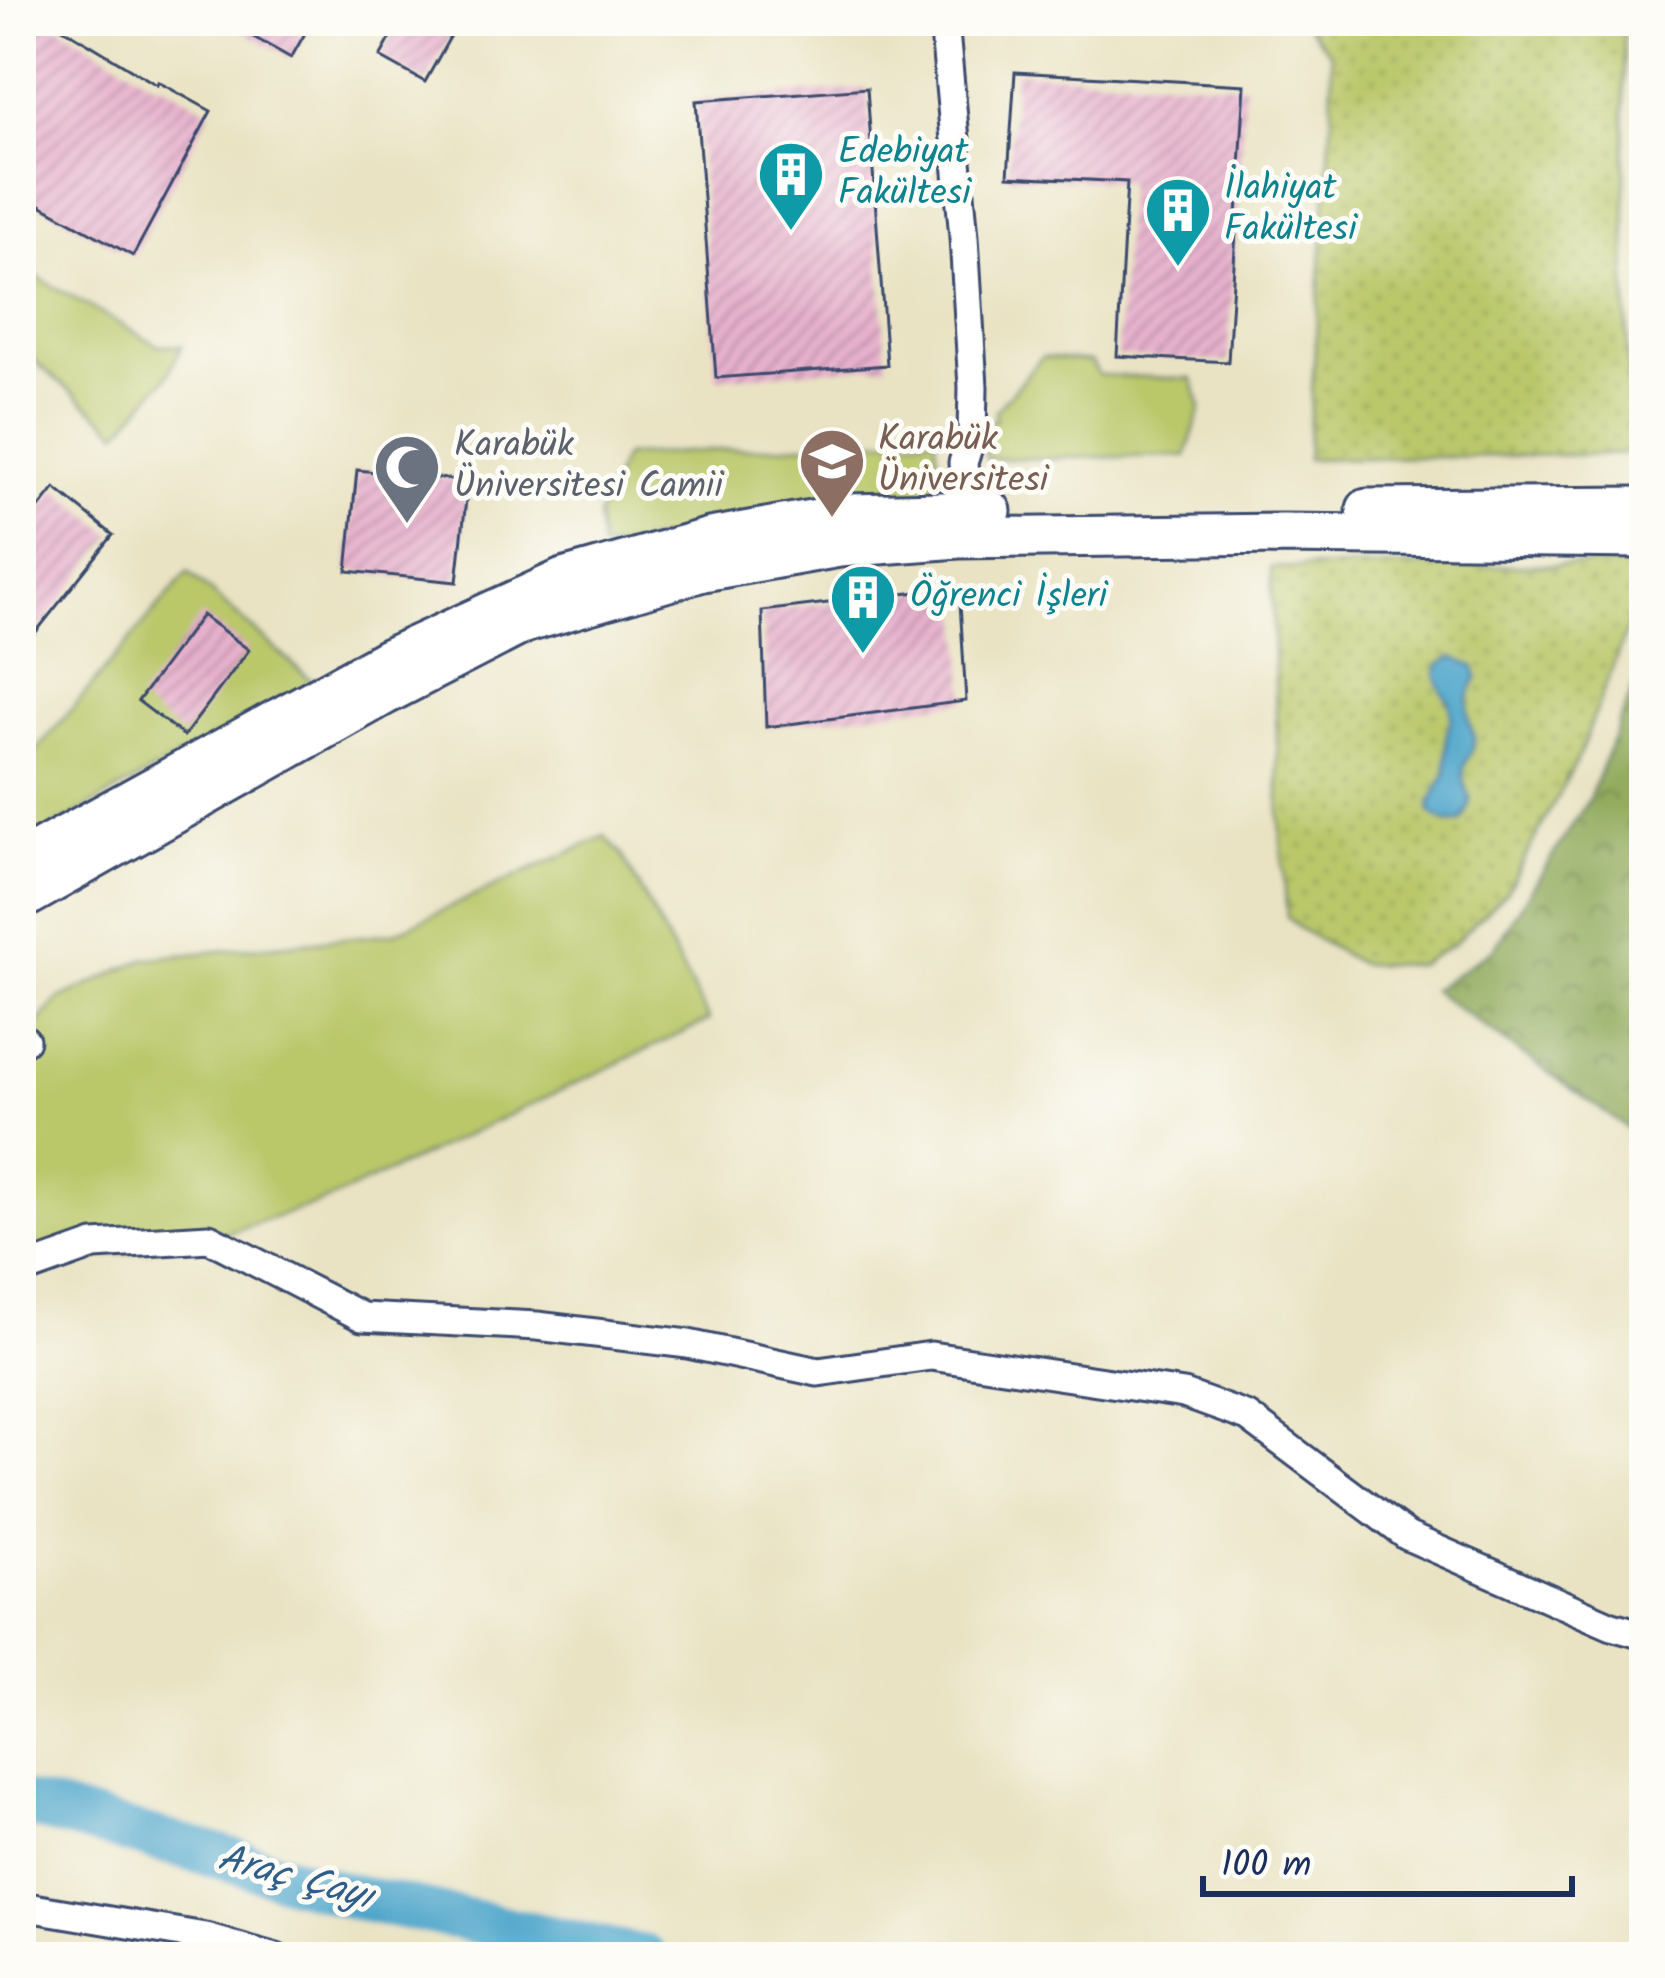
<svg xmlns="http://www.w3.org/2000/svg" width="1665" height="1978" font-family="Kalam,sans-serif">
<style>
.grass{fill:#bac86a;stroke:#6a7c64;stroke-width:3}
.forest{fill:url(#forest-crowns);stroke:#576e5e;stroke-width:3}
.park{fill:url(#park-dots);stroke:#6a7c64;stroke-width:3}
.water{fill:#4da5ca;stroke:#346a94;stroke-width:3}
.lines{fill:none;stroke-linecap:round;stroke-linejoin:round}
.river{stroke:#4da5ca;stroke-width:45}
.building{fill:url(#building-hatch)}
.minor-casing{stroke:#3a4a6d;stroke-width:33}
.secondary-casing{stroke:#3a4a6d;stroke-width:45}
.minor{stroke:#fff;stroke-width:27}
.secondary{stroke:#fff;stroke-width:39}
.labels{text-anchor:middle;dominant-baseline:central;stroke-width:10;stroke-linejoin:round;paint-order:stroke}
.culture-label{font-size:36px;fill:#0d838f;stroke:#fdfcf7;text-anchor:start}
.education-label{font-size:36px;fill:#785e54;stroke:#fdfcf7;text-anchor:start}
.worship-label{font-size:36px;fill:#5b616d;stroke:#fdfcf7;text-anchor:start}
.water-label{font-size:39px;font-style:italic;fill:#2f5e89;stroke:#fdfcf7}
</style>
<defs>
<pattern id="forest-crowns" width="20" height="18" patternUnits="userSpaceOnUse" patternTransform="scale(3)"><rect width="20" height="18" fill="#93ac5e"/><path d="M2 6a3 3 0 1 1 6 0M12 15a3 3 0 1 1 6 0" fill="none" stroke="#778c51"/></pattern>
<pattern id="park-dots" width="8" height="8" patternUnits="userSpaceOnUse" patternTransform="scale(3)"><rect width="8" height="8" fill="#bac86a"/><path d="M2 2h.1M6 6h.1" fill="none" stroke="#9fac5e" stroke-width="1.8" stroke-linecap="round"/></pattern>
<pattern id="building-hatch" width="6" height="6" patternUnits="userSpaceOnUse" patternTransform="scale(3)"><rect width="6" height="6" fill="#e7b1cc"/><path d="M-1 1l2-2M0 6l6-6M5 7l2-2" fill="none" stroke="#ba90a9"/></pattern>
</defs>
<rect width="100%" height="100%" fill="#fdfcf7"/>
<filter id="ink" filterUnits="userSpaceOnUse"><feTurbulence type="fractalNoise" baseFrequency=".00833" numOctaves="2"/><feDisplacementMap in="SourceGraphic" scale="24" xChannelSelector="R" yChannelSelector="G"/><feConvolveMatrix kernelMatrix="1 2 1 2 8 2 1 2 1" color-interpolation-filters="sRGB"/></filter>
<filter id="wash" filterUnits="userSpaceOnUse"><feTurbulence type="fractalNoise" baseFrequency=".004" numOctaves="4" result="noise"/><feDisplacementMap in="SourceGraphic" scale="48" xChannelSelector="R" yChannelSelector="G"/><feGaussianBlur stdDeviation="2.7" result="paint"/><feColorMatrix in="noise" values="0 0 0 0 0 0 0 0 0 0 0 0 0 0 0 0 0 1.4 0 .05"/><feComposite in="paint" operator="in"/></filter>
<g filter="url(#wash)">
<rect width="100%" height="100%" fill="#e9e3c3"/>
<g class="grass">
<path d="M 21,268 L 157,345 L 182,346 L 166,378 L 119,432 L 21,350 Z"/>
<path d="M 1042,357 L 1091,362 L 1099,375 L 1192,379 L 1201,407 L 1186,456 L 986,459 L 983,423 L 996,420 L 995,411 Z"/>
<path d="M 935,437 L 944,494 L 601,549 L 597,517 L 624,456 Z"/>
<path d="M 188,572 L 313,682 L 21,845 L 21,769 Z"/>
<path d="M 605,836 L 622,855 L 709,1020 L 329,1200 L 209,1238 L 21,1271 L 21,1043 L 58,1000 L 144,959 L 393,933 Z"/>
</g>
<path class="forest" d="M 1644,661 L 1644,1140 L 1432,990 L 1494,948 L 1589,799 Z"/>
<g class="park">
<path d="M 1306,21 L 1623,21 L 1629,454 L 1307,459 L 1332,115 L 1331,54 L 1306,25 Z"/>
<path d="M 1624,564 L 1642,574 L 1642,589 L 1579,756 L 1507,891 L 1453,944 L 1418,965 L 1360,964 L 1300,929 L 1287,917 L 1281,841 L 1271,568 Z"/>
</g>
<path class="water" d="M 1453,657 L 1475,667 L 1478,678 C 1468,692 1466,707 1470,724 C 1472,730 1475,735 1474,742 C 1474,752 1465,759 1464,768 C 1460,795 1482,792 1460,822 C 1445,823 1439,821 1429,810 L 1432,799 L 1446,774 L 1446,737 L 1451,718 L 1450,703 L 1442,691 L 1436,674 L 1440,664 Z"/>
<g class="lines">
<path class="river" d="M 21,1803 L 222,1857 L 346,1895 L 643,1957"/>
</g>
<g id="blocks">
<g class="building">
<path d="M 21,21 L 51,21 L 157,85 L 158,82 L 211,111 L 133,256 L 21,194 Z"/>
<path d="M 225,21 L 312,21 L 291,58 Z"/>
<path d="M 400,21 L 459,21 L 425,82 L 380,57 Z"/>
<path d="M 1015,72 L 1245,85 L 1228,362 L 1117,356 L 1127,182 L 1008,176 Z"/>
<path d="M 867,88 L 887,365 L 716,378 L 696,101 Z"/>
<path d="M 357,470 L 468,481 L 457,582 L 347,571 Z"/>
<path d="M 55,488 L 113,535 L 21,651 L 21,531 Z"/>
<path d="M 959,587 L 966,701 L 766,727 L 762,611 Z"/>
<path d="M 202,615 L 249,650 L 184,736 L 138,701 Z"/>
</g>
</g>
</g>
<g filter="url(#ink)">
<use href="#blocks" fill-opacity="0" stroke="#3a4a6d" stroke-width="3"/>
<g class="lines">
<defs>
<g id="minor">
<path d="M 944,21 L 964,237 L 973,387 L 972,434 L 963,463 L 969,528"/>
<path d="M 21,1043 L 25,1040"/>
<path d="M 21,1271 L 94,1245 L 209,1238 L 362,1317 L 537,1326 L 688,1344 L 818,1372 L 931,1356 L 1184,1394 L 1248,1417 L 1407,1536 L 1612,1626 L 1644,1635"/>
<path d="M 21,1906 L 205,1937 L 276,1957"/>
</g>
<g id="secondary">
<path d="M 1367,509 L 1644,507"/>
<path d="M 21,860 L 387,659 L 563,579 L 710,538 L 846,514 L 991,511"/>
<path d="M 21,900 L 384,695 L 524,623 L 703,571 L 839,547 L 959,538 L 1283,534 L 1644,538"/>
</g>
</defs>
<use href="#minor" class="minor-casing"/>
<use href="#secondary" class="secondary-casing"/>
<use href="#minor" class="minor"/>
<use href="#secondary" class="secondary"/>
</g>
</g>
<defs>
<symbol id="building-pin" viewBox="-11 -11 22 30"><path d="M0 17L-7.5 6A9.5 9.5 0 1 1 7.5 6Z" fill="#0f9aa8" stroke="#fdfcf7"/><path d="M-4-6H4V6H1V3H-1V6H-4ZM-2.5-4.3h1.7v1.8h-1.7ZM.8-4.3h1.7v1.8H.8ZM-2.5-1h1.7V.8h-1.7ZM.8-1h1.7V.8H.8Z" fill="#fff"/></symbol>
<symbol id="university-pin" viewBox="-11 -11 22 30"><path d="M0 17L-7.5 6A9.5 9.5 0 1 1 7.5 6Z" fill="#8d6e63" stroke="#fdfcf7"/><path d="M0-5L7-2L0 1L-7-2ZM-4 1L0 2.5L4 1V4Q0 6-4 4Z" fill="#fff"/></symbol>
<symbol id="mosque-pin" viewBox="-11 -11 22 30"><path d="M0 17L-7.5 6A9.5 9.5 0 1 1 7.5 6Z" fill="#6b7280" stroke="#fdfcf7"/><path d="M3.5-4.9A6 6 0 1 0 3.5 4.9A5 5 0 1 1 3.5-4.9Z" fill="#fff"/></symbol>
</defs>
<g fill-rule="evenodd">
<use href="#building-pin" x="753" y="136" width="76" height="104"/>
<use href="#building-pin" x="1140" y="172" width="76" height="104"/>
<use href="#university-pin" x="794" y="423" width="76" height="104"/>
<use href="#mosque-pin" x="369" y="429" width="76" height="104"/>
<use href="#building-pin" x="825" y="559" width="76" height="104"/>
</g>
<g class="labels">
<g class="culture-label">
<text x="838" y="153">Edebiyat<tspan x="838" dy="41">Fakültesi</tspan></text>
<text x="1224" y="189">İlahiyat<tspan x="1224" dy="41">Fakültesi</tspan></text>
<text x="910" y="597">Öğrenci İşleri</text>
</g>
<g class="education-label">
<text x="878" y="440">Karabük<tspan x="878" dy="41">Üniversitesi</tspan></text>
</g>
<g class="worship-label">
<text x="454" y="446">Karabük<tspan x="454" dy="41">Üniversitesi Camii</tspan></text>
</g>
<g class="water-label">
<text transform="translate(295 1879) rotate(15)">Araç Çayı</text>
</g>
</g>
<rect width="1665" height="1978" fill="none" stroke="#fdfcf7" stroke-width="72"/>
<path d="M1203 1876v18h369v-18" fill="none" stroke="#1b2f5e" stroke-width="6"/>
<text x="1221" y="1876" font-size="36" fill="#1b2f5e" stroke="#fdfcf7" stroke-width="9" paint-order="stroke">100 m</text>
</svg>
